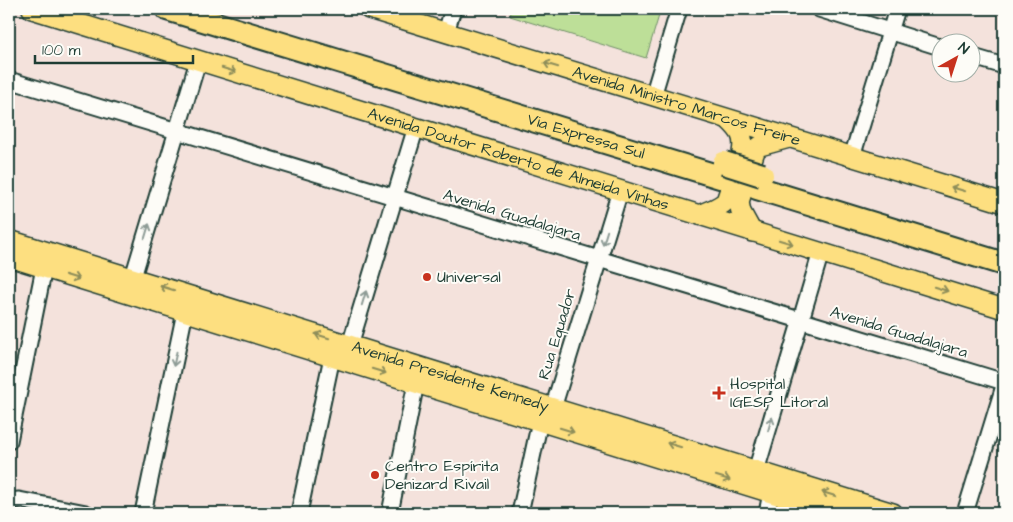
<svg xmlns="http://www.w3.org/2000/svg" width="1013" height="522" font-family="'Architects Daughter',sans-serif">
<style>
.green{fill:#bddf98;stroke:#6e8e66}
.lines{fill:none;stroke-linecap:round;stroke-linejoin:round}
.minor-casing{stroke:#1f3d34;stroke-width:19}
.major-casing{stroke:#1f3d34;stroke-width:22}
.highway-casing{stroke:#1f3d34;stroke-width:26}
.minor{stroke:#fdfcf7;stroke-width:15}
.major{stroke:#fddf80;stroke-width:19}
.highway{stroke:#fddf80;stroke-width:22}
.highway-bridge-casing{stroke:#1f3d34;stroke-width:26;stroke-linecap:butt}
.highway-bridge{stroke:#fddf80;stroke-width:22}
.oneway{stroke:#8e8e5a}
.oneway2{stroke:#8e9c96}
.poi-dot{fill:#c8321e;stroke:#fdfcf7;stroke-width:2}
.labels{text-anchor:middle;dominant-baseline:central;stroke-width:4;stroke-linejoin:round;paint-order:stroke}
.street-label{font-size:16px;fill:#1f3d34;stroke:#fdfcf7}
.poi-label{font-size:16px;fill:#1f3d34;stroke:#fdfcf7;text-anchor:start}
</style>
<rect width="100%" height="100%" fill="#f4e2dc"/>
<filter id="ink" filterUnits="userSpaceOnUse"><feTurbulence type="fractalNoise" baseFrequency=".02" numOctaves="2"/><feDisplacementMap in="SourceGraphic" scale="10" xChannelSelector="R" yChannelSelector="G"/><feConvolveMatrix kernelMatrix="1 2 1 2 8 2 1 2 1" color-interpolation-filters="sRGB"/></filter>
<g filter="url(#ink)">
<path class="green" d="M 512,9 L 661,9 L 646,58 L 510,16 Z"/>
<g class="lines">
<defs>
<g id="minor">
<path d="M 819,9 L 940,47"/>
<path d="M 446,32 L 453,9"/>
<path d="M 970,56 L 1004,66"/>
<path d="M 9,80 L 1004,382"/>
<path d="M 653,96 L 679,9"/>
<path d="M 852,157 L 897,9"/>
<path d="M 133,277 L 198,61"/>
<path d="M 9,441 L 44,268"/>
<path d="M 756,471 L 821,252"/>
<path d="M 9,501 L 19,500 L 86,513"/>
<path d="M 143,513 L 185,312"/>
<path d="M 299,513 L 332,357 L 350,345 L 416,127"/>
<path d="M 390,513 L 416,383"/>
<path d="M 520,513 L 540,421 L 553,408 L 620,191"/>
<path d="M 767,513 L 771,493"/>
<path d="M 965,513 L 1004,386"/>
</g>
<g id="major">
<path id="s1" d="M 32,9 L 1004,309"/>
<path id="s2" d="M 369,9 L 1004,203"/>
<path d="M 700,215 C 708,210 718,209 726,201 L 742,153 C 745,136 740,131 729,120"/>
<path d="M 752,232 L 741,212 L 739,202 L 754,154 L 756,149 L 760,146 L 789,138"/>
<path id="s3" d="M 9,240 L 893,513"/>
<path d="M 9,257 L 836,513"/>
</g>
<g id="highway">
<path id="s4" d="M 167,9 L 720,177"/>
<path d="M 757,188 L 1004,264"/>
</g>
</defs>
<use href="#minor" class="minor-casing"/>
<use href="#major" class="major-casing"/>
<use href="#highway" class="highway-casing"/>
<use href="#minor" class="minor"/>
<use href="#major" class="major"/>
<use href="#highway" class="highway"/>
<defs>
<path id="highway-bridge" d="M 724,163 L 762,175"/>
</defs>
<use href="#highway-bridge" class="highway-bridge-casing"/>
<use href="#highway-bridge" class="highway-bridge"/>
</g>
<defs><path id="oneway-shaft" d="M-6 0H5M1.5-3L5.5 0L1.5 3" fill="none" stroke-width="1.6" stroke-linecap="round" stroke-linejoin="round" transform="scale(1.25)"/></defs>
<g class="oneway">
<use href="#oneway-shaft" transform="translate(551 65) rotate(-163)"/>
<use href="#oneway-shaft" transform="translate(229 70) rotate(17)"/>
<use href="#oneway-shaft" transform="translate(958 189) rotate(-163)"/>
<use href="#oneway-shaft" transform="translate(786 242) rotate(17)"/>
<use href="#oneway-shaft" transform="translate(72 277) rotate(17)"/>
<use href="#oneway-shaft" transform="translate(167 288) rotate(-163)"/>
<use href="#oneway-shaft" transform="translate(941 289) rotate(17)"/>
<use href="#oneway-shaft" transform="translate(322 336) rotate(-163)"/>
<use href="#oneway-shaft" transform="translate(379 371) rotate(17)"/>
<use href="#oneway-shaft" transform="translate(567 430) rotate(17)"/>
<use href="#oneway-shaft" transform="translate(674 445) rotate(-163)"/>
<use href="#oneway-shaft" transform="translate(723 478) rotate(17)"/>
<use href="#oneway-shaft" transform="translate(829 494) rotate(-163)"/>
</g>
<g class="oneway2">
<use href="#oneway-shaft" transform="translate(147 231) rotate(-73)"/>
<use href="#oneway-shaft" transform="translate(605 238) rotate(107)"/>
<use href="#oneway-shaft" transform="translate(364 298) rotate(-73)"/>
<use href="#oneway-shaft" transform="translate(175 359) rotate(102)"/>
<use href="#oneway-shaft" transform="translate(770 424) rotate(-74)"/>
</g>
</g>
<g class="poi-dot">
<circle cx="427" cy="277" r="5"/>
<path d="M716.5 385.5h5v5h5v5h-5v5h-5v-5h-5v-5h5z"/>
<circle cx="375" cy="475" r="5"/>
</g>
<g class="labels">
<g class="street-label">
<text stroke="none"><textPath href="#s2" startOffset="332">Avenida Ministro Marcos Freire</textPath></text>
<text stroke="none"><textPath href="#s4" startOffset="438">Via Expressa Sul</textPath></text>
<text stroke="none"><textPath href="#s1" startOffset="509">Avenida Doutor Roberto de Almeida Vinhas</textPath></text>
<text transform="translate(512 215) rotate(17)">Avenida Guadalajara</text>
<text transform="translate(899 332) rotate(17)">Avenida Guadalajara</text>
<text transform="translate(557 334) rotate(-73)">Rua Equador</text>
<text stroke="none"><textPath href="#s3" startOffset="462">Avenida Presidente Kennedy</textPath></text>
</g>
<g class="poi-label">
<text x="437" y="277">Universal</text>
<text x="730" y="384">Hospital<tspan x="730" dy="18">IGESP Litoral</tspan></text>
<text x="385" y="466">Centro Espírita<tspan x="385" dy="18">Denizard Rivail</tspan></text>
</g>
</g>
<rect width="1013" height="522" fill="none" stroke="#fdfcf7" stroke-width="30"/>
<rect x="15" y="15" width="983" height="492" fill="none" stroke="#1f3d34" stroke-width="2" filter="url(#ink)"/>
<g transform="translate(956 58) rotate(39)"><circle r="24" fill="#fdfcf7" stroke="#a4b0a9"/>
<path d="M0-4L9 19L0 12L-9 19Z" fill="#c8321e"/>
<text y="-8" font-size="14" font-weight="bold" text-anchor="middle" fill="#1f3d34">N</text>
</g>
<path d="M35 55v8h158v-8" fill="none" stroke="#1f3d34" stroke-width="2.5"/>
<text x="42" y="55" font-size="15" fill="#1f3d34" stroke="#fdfcf7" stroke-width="4" paint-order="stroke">100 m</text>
</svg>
